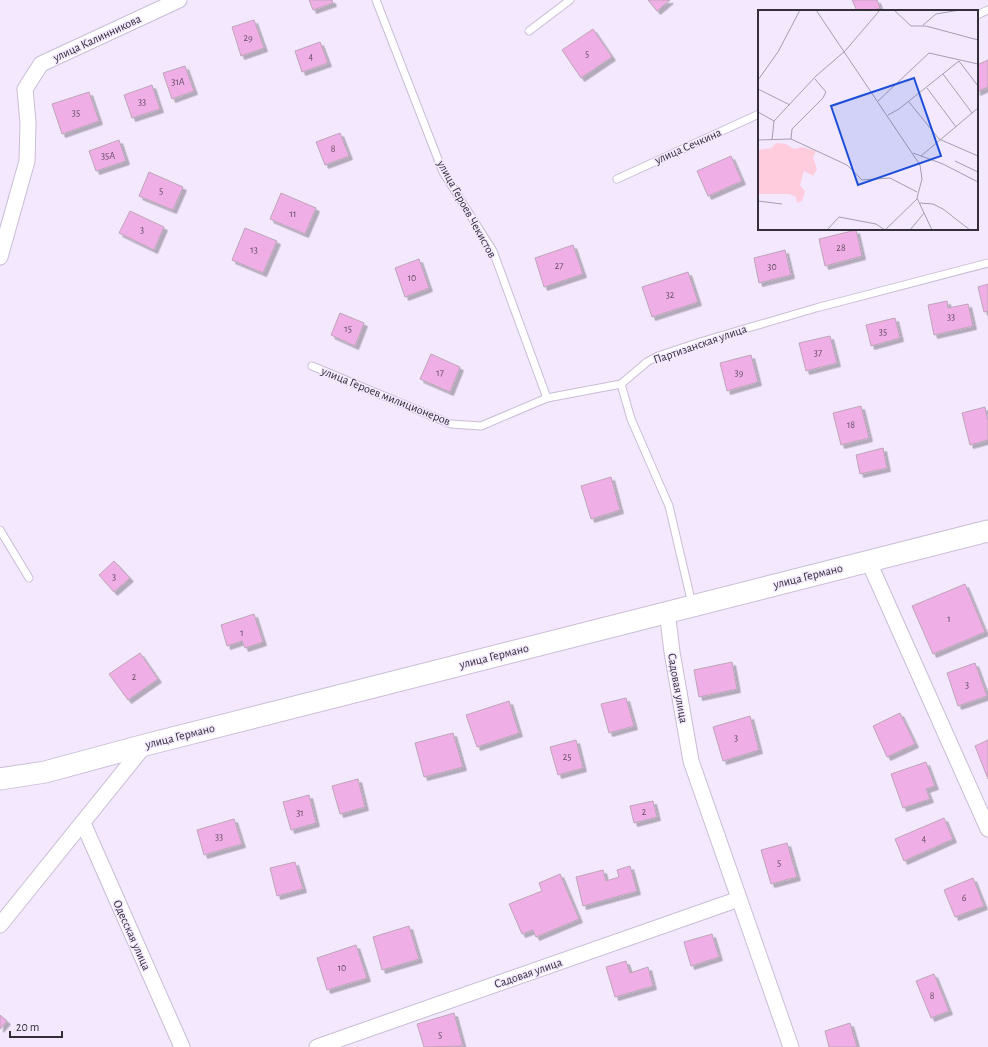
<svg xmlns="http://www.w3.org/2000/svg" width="988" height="1047" font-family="'Alegreya Sans',sans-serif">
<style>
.building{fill:#f0aee6;stroke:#bda5b8;filter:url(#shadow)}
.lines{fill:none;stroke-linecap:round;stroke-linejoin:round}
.lane-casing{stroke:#c9bdd6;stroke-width:9}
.street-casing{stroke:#c9bdd6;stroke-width:17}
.secondary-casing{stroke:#c9bdd6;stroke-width:23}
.lane{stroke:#fff;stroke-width:7}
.street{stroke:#fff;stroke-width:15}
.secondary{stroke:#fff;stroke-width:21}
.labels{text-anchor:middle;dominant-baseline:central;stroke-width:3;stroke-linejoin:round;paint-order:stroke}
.number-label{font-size:10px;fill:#624e64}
.street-label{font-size:12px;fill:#332e38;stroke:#f3e8fe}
.inset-road{fill:none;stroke:#a69eaf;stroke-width:1}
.view{fill:#1d4ed8;fill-opacity:0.15;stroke:#1d4ed8;stroke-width:2}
.inset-edge{fill:none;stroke:#332e38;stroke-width:2}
</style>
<defs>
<filter id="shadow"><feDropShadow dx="3.5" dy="3.5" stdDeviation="0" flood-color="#0004"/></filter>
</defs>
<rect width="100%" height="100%" fill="#f3e8fe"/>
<g class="building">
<path d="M 309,0 L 332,0 L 333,3 L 313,10 Z"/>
<path d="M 648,0 L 670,0 L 657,11 Z"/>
<path d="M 852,0 L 877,0 L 880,8 L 873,11 L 857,11 Z"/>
<path d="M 254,20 L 264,48 L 241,56 L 232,27 Z"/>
<path d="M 593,29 L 612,57 L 581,78 L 562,50 Z"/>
<path d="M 320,42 L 328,63 L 302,72 L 295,51 Z"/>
<path d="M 988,60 L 988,87 L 977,92 L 977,65 Z"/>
<path d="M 185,66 L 194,91 L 172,99 L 163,73 Z"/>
<path d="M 152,85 L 160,109 L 132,118 L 124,95 Z"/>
<path d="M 89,92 L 99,121 L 62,134 L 52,104 Z"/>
<path d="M 340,133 L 349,156 L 325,165 L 316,142 Z"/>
<path d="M 119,140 L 126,161 L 96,171 L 89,151 Z"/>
<path d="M 731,156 L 742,181 L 708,196 L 697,171 Z"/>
<path d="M 149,172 L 183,187 L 173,210 L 139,196 Z"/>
<path d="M 281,193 L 316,208 L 305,234 L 270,219 Z"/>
<path d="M 130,211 L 164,227 L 154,250 L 119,233 Z"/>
<path d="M 245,228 L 277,241 L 263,273 L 232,260 Z"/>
<path d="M 856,230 L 862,256 L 825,266 L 819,239 Z"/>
<path d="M 573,245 L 583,274 L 544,287 L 535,258 Z"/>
<path d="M 785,250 L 791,275 L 759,283 L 754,258 Z"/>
<path d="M 419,259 L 429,288 L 405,297 L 395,268 Z"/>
<path d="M 688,272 L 698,302 L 652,317 L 642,287 Z"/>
<path d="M 988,284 L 988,311 L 984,312 L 978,287 Z"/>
<path d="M 947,301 L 948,308 L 968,304 L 973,326 L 934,335 L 928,305 Z"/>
<path d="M 340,313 L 364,323 L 355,346 L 331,335 Z"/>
<path d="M 895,318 L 900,338 L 871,346 L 866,325 Z"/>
<path d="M 830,336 L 837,363 L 806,371 L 799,343 Z"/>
<path d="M 431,354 L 460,367 L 450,392 L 420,379 Z"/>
<path d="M 751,355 L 758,382 L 727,391 L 720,363 Z"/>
<path d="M 861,406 L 869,438 L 841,445 L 833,413 Z"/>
<path d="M 985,407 L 988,421 L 988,440 L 970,445 L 962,413 Z"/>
<path d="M 883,448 L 887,468 L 860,474 L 856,455 Z"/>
<path d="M 611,477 L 620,510 L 591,519 L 581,486 Z"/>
<path d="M 114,561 L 130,578 L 114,592 L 99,575 Z"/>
<path d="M 965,584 L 985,632 L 933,654 L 912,606 Z"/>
<path d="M 254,614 L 263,642 L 245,648 L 242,641 L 227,646 L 221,625 Z"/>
<path d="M 140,653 L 158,679 L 128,700 L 109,674 Z"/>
<path d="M 732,662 L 737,689 L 699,697 L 694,670 Z"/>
<path d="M 975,663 L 987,696 L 958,706 L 947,673 Z"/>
<path d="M 626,698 L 634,726 L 609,733 L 601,704 Z"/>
<path d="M 509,701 L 519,733 L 477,747 L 466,715 Z"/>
<path d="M 900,713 L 915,744 L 887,757 L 873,726 Z"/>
<path d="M 750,716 L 759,750 L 723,761 L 713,727 Z"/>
<path d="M 453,733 L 463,767 L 424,777 L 415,743 Z"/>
<path d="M 576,740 L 583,768 L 558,775 L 550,747 Z"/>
<path d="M 988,740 L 988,779 L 975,746 Z"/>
<path d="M 926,762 L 935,786 L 926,789 L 930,799 L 903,808 L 891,774 Z"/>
<path d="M 358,779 L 365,807 L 340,814 L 332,786 Z"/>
<path d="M 309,795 L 316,823 L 291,830 L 283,802 Z"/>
<path d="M 653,801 L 657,817 L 634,823 L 630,806 Z"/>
<path d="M 944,818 L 953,839 L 904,861 L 895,839 Z"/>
<path d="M 234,819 L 242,844 L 204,855 L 197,830 Z"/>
<path d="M 787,843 L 797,877 L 771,884 L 761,850 Z"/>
<path d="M 295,862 L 303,889 L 277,896 L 270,868 Z"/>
<path d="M 630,866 L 637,891 L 583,906 L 576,877 L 603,870 L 606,881 L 619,877 L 617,870 Z"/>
<path d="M 560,874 L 579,919 L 536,937 L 533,930 L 522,934 L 509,904 L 542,891 L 539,883 Z"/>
<path d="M 973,878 L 984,906 L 955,917 L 944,890 Z"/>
<path d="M 409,926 L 419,959 L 382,970 L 373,937 Z"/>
<path d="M 712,934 L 719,957 L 691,966 L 684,942 Z"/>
<path d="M 356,945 L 367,978 L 327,990 L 317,958 Z"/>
<path d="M 626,961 L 630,973 L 648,967 L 653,986 L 615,997 L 606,967 Z"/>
<path d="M 934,974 L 949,1011 L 931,1018 L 916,981 Z"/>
<path d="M 454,1013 L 463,1046 L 424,1047 L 417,1024 Z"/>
<path d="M 0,1015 L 7,1021 L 0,1029 Z"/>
<path d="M 850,1023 L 857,1047 L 829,1047 L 825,1031 Z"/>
</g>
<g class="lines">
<defs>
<g id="lane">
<path d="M 376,0 L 443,172 L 493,251 L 547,398"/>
<path d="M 977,15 L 988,10"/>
<path d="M 529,31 L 570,0"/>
<path d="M 617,179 L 759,114"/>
<path d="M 312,366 L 451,424 L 481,426 L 547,398 L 621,384"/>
<path d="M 0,530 L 29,578"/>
<path d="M 692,604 L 669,506 L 631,419 L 621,384 L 647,362 L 658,356 L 700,342 L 816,308 L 988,263"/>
</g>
<g id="street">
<path d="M 0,257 L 27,161 L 28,123 L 25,89 L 41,64 L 179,0"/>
<path d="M 868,560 L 988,829"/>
<path d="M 667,611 L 672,652 L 691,761 L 791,1047"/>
<path d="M 83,823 L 182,1047"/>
<path d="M 0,925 L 145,745"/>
<path d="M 317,1047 L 739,899"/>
</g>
<path id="secondary" d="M 0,779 L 45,772 L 145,745 L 988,531"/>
</defs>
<use href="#lane" class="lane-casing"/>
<use href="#street" class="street-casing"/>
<use href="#secondary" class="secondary-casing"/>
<use href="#lane" class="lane"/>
<use href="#street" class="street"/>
<use href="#secondary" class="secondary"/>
</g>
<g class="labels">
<g class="number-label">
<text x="248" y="38">29</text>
<text x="587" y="54">5</text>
<text x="311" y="57">4</text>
<text x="178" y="82">31А</text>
<text x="142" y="102">33</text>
<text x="76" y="113">35</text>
<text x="333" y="149">8</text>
<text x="108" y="156">35А</text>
<text x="161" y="191">5</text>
<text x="293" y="214">11</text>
<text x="142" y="230">3</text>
<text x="841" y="248">28</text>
<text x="254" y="250">13</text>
<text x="559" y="266">27</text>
<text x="772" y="267">30</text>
<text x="412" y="278">10</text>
<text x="670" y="295">32</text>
<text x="951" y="317">33</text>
<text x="348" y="329">15</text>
<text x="883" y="332">35</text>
<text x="818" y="353">37</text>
<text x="440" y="373">17</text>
<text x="739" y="373">39</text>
<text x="851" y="425">18</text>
<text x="114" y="577">3</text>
<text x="949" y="619">1</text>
<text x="242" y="633">1</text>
<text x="134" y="677">2</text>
<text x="967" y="685">3</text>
<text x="736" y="738">3</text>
<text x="567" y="757">25</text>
<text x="644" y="812">2</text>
<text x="300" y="813">31</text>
<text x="219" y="837">33</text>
<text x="924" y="839">4</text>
<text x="779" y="863">5</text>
<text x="964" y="898">6</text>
<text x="342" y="968">10</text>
<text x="932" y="996">8</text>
<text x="440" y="1035">5</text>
</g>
<g class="street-label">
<text transform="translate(97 38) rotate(-25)">улица Калинникова</text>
<text transform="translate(688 146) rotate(-24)">улица Сечкина</text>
<text transform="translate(467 209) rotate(61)">улица Героев Чекистов</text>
<text transform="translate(700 344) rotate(-19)">Партизанская улица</text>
<text transform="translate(386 396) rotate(22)">улица Героев милиционеров</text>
<text transform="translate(808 576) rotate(-14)">улица Германо</text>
<text transform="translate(494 656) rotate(-14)">улица Германо</text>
<text transform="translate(678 688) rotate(80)">Садовая улица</text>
<text transform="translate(180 736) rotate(-14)">улица Германо</text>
<text transform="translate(132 935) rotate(66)">Одесская улица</text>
<text transform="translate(528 973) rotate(-19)">Садовая улица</text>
</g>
</g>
<g transform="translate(758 10)">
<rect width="220" height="220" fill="#f3e8fe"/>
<path d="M 18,133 L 28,134 L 36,139 L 44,137 L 58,141 L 55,147 L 59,159 L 55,166 L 46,161 L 42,175 L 47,181 L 44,191 L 39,193 L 38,187 L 31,184 L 0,184 L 0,140 L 13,138 Z" fill="#feccdd"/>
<path class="inset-road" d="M 58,0 L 162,155 L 164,169 L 159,188 L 174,220M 136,0 L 153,16 L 168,16 L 220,30M 165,15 L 178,4 L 202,0M 185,64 L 214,103M 0,70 L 20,42 L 42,0M 169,78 L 198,117M 0,79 L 32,95M 120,91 L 171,43 L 220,54M 151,92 L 181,129 L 220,146M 0,102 L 16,111 L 58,66 L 87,41 L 122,0M 130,105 L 141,99 L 201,51 L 220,76M 33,129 L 34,119 L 65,88 L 68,82 L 57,69M 0,130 L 33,129 L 89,155 L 104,170 L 132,168 L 159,182M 14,130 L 16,111M 155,143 L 185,154 L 220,172M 163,146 L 220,98M 197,151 L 220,162M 0,191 L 24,194M 162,193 L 175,194 L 185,199 L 212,220M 69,220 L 81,207 L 118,214 L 127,220M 127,220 L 159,189M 152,220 L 166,203"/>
<path class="view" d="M 156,68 L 183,146 L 100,175 L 73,96 Z"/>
<rect width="220" height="220" class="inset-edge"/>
</g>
<path d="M10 1031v6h52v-6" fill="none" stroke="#332e38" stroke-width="2"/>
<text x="16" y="1031" font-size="12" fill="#332e38" stroke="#f3e8fe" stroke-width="3" paint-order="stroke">20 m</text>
</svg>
